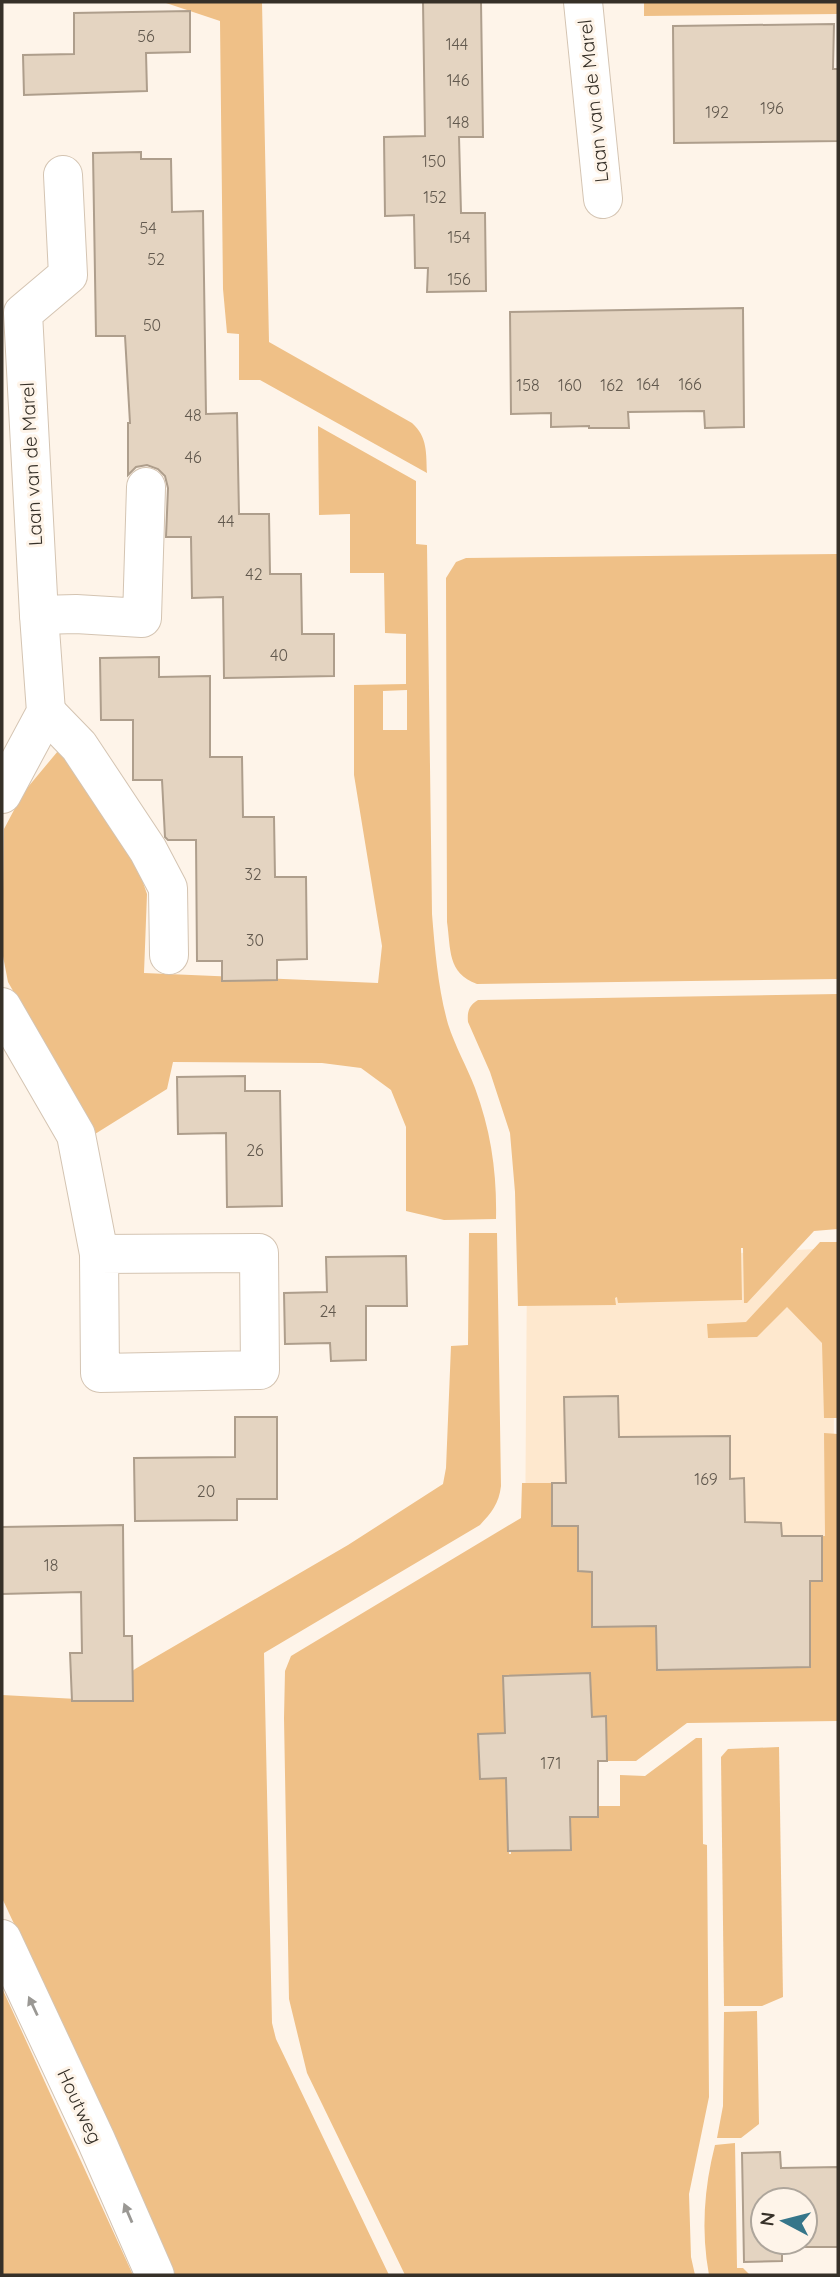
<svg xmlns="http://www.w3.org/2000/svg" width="840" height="2277" font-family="Quicksand,sans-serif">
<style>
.built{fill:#fee8ce}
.green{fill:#efc087;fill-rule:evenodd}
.building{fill:#e4d4c1;stroke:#ae9e8c;stroke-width:2;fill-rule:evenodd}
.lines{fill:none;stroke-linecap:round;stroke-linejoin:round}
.minor-casing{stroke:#d4c4b2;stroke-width:40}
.minor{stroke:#fff;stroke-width:38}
.oneway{fill:#9a9894}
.labels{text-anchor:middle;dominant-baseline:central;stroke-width:6;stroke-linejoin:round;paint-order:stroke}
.number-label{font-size:16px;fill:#62594e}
.street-label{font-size:19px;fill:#363028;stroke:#fef4e9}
</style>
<rect width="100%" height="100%" fill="#fef4e9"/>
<path class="built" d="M 835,1248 L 832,1704 L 647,1702 L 525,1551 L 527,1264 Z"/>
<g class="green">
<path d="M 163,2 L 262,2 L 269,342 L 412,423 C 428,437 426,454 427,473 L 260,380 L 239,380 L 239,334 L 227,333 L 223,289 L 220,21 Z"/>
<path d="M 644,2 L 838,2 L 838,14 L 644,16 Z"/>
<path d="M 318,426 L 416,481 L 416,544 L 427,545 L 432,914 C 435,951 438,988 448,1024 C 455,1046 467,1067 475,1088 C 491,1131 497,1173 496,1219 L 444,1220 L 406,1211 L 406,1127 L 391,1090 L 361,1068 L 322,1063 L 173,1062 L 167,1089 L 95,1134 L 8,982 L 2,951 L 4,829 L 23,793 L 58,751 L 66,750 L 137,865 L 147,894 L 144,973 L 378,983 L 382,946 L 354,775 L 354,685 L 406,684 L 406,634 L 385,633 L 384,573 L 350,573 L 350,514 L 319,515 ZM 407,690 L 407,730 L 383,730 L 383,691 Z"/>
<path d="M 838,554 L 838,979 L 477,984 C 447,973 451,949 447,922 L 446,578 L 456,562 L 466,558 Z"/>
<path d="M 838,994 L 838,1229 L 814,1231 L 747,1303 L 744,1303 L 743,1248 L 741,1248 L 742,1300 L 618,1303 L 617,1297 L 615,1298 L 616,1305 L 518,1306 L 515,1192 L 510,1133 L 490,1072 L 468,1022 C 467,1012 469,1005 478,1000 Z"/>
<path d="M 469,1233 L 497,1233 L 501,1486 C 499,1504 491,1513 480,1525 L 264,1653 L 272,2023 L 276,2039 L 389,2275 L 175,2275 L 147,2209 L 2,1898 L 2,1695 L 96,1700 L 135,1669 L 348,1545 L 443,1484 L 446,1468 L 451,1346 L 468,1345 Z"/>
<path d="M 820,1242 L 838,1242 L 838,1418 L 824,1418 L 822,1343 L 787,1307 L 757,1337 L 708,1338 L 707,1324 L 746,1322 Z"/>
<path d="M 824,1433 L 838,1434 L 838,1721 L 687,1723 L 636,1761 L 607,1761 L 605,1716 L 592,1717 L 590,1673 L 504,1676 L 505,1733 L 480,1779 L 506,1778 L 509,1854 L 511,1854 L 511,1851 L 570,1850 L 570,1817 L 598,1817 L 598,1806 L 620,1806 L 620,1775 L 645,1776 L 696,1738 L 702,1738 L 703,1844 L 707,1845 L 709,2097 L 689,2194 L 691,2257 L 695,2275 L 405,2275 L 307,2073 L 289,1999 L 284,1718 L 285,1671 L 291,1656 L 521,1518 L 522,1483 L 552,1483 L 553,1526 L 583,1526 L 582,1539 L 578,1540 L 578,1571 L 592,1572 L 592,1627 L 651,1584 L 674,1633 L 656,1633 L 657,1669 L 810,1667 L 810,1581 L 822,1581 L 822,1536 L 825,1536 Z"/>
<path d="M 779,1747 L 783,1997 L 762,2006 L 724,2006 L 721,1757 L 728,1749 Z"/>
<path d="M 2,1988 L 133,2275 L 2,2275 Z"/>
<path d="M 757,2011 L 759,2124 L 741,2138 L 717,2138 L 723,2106 L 724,2012 Z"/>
<path d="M 735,2143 L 737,2268 L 743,2268 L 750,2275 L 709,2275 C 701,2231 704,2188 715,2145 Z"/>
</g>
<g class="building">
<path d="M 423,2 L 481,2 L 483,137 L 459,137 L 461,213 L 485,213 L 486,291 L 427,292 L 428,268 L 415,268 L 414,215 L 385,216 L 384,137 L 425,136 Z"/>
<path d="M 190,11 L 190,52 L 146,53 L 147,91 L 24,95 L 23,55 L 74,54 L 74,13 Z"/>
<path d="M 834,24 L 833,69 L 838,69 L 838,141 L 674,143 L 673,26 Z"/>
<path d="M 141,152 L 141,159 L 171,159 L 172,212 L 203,211 L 206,414 L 237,413 L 239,514 L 269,514 L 270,574 L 301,574 L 302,634 L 334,634 L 334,676 L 224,678 L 223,597 L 192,598 L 191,537 L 166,537 L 168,488 L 165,476 L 158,469 L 147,465 L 136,467 L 128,475 L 128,423 L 130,423 L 125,336 L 96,336 L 93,153 Z"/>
<path d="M 743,308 L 744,427 L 705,428 L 704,411 L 628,412 L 629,428 L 589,428 L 589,426 L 551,427 L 551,413 L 511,414 L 510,312 Z"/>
<path d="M 159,657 L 159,677 L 210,676 L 210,757 L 242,757 L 243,817 L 274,817 L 275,877 L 306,877 L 307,959 L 277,960 L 277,980 L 222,981 L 222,961 L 197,961 L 196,840 L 168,840 L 165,837 L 162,780 L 133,780 L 133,720 L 101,720 L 100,658 Z"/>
<path d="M 245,1076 L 245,1091 L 280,1091 L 282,1206 L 227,1207 L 226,1133 L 178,1134 L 177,1077 Z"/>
<path d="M 406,1256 L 407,1306 L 366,1306 L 366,1360 L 331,1361 L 330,1343 L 285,1344 L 284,1293 L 327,1292 L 326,1257 Z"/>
<path d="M 618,1396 L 619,1437 L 730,1436 L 730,1479 L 744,1478 L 745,1522 L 781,1523 L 782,1536 L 822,1536 L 822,1581 L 810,1581 L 810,1667 L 657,1670 L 656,1626 L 592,1627 L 592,1572 L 578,1571 L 578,1526 L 552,1526 L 552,1483 L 566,1483 L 564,1397 Z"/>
<path d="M 235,1417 L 277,1417 L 277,1499 L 237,1499 L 237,1520 L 135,1521 L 134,1458 L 235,1457 Z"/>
<path d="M 123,1525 L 124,1636 L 132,1636 L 133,1701 L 72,1701 L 70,1653 L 82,1653 L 81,1592 L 2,1594 L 2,1527 Z"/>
<path d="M 590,1673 L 592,1717 L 606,1716 L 607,1761 L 598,1761 L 598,1817 L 570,1817 L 571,1850 L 508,1851 L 506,1778 L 480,1779 L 478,1734 L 505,1733 L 503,1676 Z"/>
<path d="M 780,2152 L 781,2168 L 838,2167 L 838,2247 L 782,2247 L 782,2261 L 744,2262 L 742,2153 ZM 763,2200 L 805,2200 L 805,2242 L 763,2242 Z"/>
</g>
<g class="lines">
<defs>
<g id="minor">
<path d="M 583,2 L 603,199"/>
<path d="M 39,615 L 76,614 L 142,618 L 146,487"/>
<path d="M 46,712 L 79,746 L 148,850 L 168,888 L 169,955"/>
<path d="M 2,794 L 46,712 L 39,615 L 23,313 L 68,275 L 63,175"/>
<path d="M 2,1007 L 76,1135 L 99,1254 L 100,1373 L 260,1370 L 259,1253 L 99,1254"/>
<path d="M 2,1939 L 96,2140 L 155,2275"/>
</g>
</defs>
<use href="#minor" class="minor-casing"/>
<use href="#minor" class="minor"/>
</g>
<defs><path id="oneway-solid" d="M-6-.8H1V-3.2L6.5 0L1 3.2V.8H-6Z" transform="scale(1.75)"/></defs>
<g class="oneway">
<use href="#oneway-solid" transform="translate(33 2006) rotate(-115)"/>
<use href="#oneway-solid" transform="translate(128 2213) rotate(-113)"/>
</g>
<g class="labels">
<g class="number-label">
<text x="146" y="36">56</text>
<text x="457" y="44">144</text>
<text x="458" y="80">146</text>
<text x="772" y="108">196</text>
<text x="717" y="112">192</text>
<text x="458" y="122">148</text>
<text x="434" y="161">150</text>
<text x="435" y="197">152</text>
<text x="148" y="228">54</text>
<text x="459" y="237">154</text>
<text x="156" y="259">52</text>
<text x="459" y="279">156</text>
<text x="152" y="325">50</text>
<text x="648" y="384">164</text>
<text x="690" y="384">166</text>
<text x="528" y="385">158</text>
<text x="570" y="385">160</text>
<text x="612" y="385">162</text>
<text x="193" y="415">48</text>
<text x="193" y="457">46</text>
<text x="226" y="521">44</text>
<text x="254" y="574">42</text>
<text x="279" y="655">40</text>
<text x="253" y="874">32</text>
<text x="255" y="940">30</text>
<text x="255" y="1150">26</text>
<text x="328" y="1311">24</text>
<text x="706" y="1479">169</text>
<text x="206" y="1491">20</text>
<text x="51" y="1565">18</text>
<text x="551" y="1763">171</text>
</g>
<g class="street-label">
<text transform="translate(593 101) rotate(-96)">Laan van de Marel</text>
<text transform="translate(31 464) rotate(-93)">Laan van de Marel</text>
<text transform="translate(80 2106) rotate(65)">Houtweg</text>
</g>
</g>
<rect width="840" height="2277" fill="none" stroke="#363028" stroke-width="7"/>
<g transform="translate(784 2221) rotate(277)"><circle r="33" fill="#fef4e9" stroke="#aea69c" stroke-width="2"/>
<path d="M0-5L12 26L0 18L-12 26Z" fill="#36768a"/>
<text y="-10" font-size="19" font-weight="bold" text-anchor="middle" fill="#363028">N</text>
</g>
</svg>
